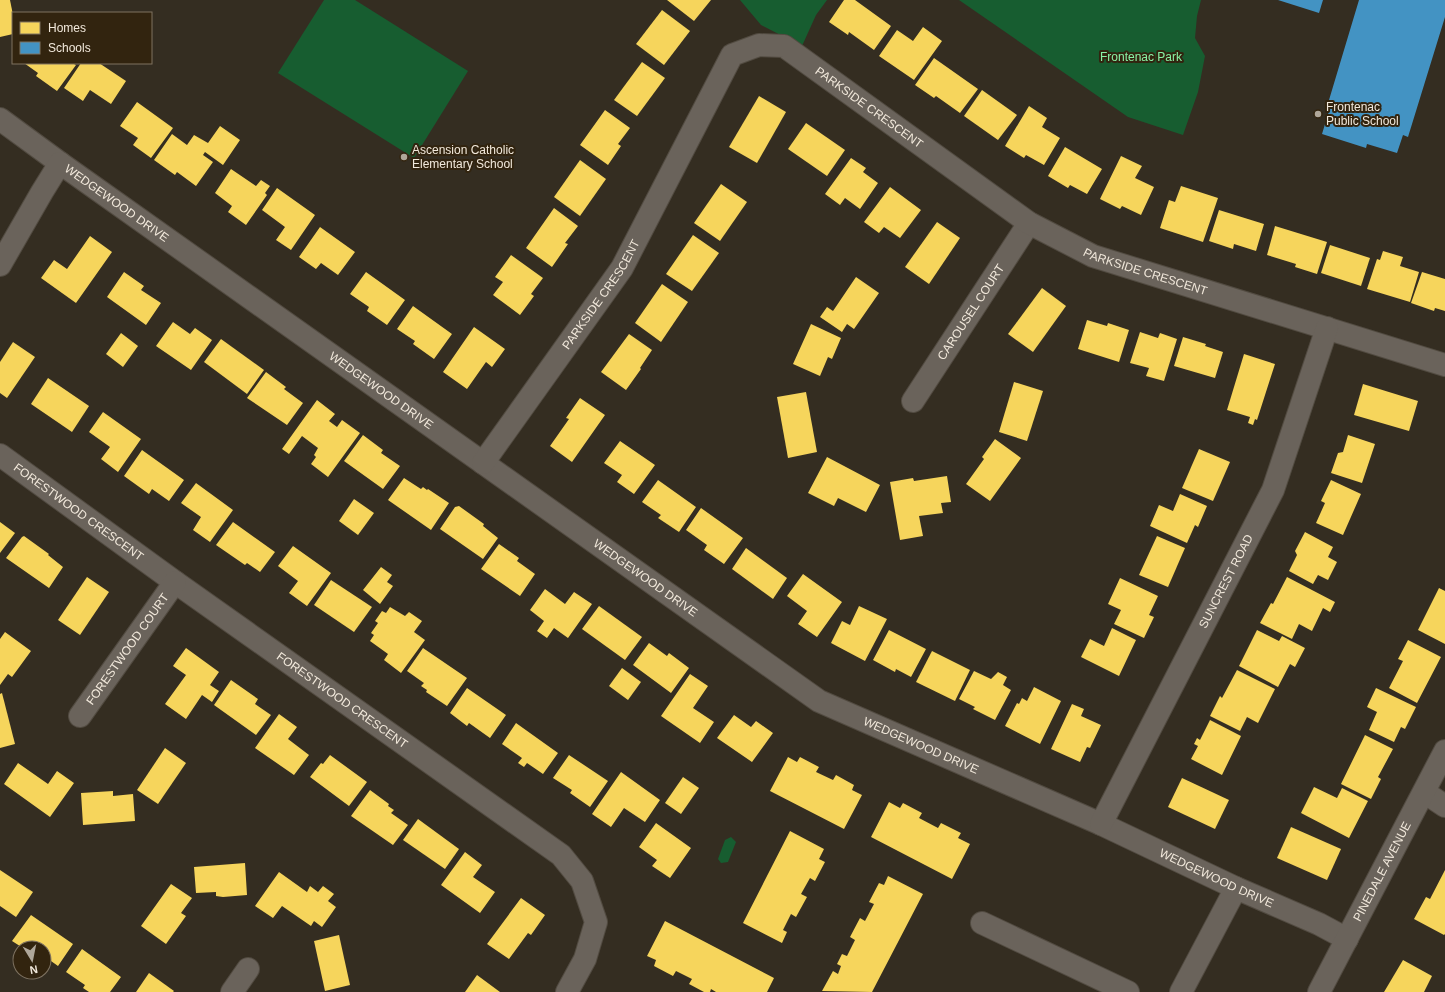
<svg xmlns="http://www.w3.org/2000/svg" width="1445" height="992" font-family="Arial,sans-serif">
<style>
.green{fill:#175d30}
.homes{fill:#f6d55c}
.schools{fill:#4393c3}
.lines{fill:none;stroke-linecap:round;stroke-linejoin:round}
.minor-casing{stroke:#524b41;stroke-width:24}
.minor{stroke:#6a635b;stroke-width:22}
.poi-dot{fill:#afa79a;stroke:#32240f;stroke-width:1.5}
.labels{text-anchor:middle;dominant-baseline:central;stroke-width:4;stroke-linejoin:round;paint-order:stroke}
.park-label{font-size:12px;fill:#88f1a5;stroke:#32240f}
.poi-label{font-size:12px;fill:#f1e8db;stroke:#32240f;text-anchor:start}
.street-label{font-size:12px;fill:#f1e8db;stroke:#32240f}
</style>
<rect width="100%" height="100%" fill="#342d21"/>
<g class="green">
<path d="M 324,0 L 355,0 L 468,71 L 414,158 L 278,73 Z"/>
<path d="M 740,0 L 827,0 L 816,15 L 802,46 L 761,25 Z"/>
<path d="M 959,0 L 1201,0 L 1197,16 L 1195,38 L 1205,56 L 1198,92 L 1183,135 L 1128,117 Z"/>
<path d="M 731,837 L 736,842 L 728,862 L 721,863 L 718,859 L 725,840 Z"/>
</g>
<g class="homes">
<path d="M 0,0 L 10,0 L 13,15 L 13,34 L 0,37 Z"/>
<path d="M 667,0 L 711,0 L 694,21 Z"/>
<path d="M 844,0 L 855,0 L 891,26 L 874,50 L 849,32 L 848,35 L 829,22 Z"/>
<path d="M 662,10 L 690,31 L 664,65 L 636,44 Z"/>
<path d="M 923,27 L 942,41 L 914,80 L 879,56 L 897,30 L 913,41 Z"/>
<path d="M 934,58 L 978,89 L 960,113 L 936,96 L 934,98 L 915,85 Z"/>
<path d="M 642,62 L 665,78 L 637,116 L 614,100 Z"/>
<path d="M 24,63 L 72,63 L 76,65 L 57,91 L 36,76 L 38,73 Z"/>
<path d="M 81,63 L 99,63 L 126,81 L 111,104 L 90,90 L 83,101 L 64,88 Z"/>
<path d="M 982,90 L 1017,115 L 998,140 L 964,116 Z"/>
<path d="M 759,96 L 786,112 L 757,163 L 729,147 Z"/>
<path d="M 137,102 L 173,128 L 151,158 L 133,145 L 138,138 L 120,126 Z"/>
<path d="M 1029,106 L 1047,118 L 1042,127 L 1060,138 L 1044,165 L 1026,155 L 1024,158 L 1005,146 Z"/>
<path d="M 605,110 L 630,128 L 618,144 L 621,146 L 608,165 L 580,145 Z"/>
<path d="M 806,123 L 845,150 L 827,176 L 788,149 Z"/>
<path d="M 220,126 L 240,140 L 223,165 L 205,152 L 203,155 L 213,162 L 196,186 L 177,172 L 175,175 L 154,160 L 172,134 L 187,145 L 194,135 L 208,143 Z"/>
<path d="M 1065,147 L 1102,169 L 1087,194 L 1070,185 L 1068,188 L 1048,176 Z"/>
<path d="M 1121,156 L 1142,166 L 1135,178 L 1154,187 L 1141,215 L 1122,206 L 1120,209 L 1100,199 Z"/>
<path d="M 851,158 L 866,168 L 863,172 L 878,183 L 860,209 L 845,198 L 840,205 L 825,194 Z"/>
<path d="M 580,160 L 606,179 L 580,216 L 554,197 Z"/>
<path d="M 231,169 L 256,186 L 261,180 L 270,186 L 265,193 L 267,195 L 246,225 L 228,212 L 232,206 L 215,193 Z"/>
<path d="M 721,184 L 747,202 L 720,241 L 694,223 Z"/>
<path d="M 1181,186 L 1218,198 L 1203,242 L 1160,228 L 1169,200 L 1175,202 Z"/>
<path d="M 890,187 L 921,210 L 900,238 L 884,227 L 879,233 L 864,222 Z"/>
<path d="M 277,188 L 315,215 L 291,250 L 276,240 L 285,227 L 262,210 Z"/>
<path d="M 554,208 L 578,226 L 565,243 L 568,244 L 552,267 L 526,248 Z"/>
<path d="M 1219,210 L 1264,224 L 1256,251 L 1234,244 L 1233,249 L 1209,241 Z"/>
<path d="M 937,222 L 960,238 L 929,284 L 905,267 Z"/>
<path d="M 1275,226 L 1327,242 L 1317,274 L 1295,267 L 1296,264 L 1267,255 Z"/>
<path d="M 320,227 L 355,252 L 338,275 L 321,263 L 316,269 L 299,257 Z"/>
<path d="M 693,235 L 719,253 L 692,291 L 666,274 Z"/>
<path d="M 90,236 L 112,252 L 76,303 L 41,278 L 54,260 L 67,269 Z"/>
<path d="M 1330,245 L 1370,258 L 1361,286 L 1321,273 Z"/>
<path d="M 1383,251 L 1403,257 L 1400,266 L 1419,272 L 1410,302 L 1367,289 L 1377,259 L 1380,260 Z"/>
<path d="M 511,255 L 543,278 L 531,294 L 534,296 L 520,315 L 493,295 L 503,282 L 495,277 Z"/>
<path d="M 124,272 L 144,286 L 141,290 L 161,303 L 146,325 L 107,297 Z"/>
<path d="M 366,272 L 405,300 L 387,325 L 367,311 L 369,307 L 350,294 Z"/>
<path d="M 1422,272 L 1445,279 L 1445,311 L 1435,308 L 1434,311 L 1411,303 Z"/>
<path d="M 856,277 L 879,293 L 854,329 L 847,324 L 842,332 L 820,317 L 827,307 L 833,311 Z"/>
<path d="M 662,284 L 688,302 L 661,342 L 635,323 Z"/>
<path d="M 1042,288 L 1066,306 L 1033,352 L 1008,334 Z"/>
<path d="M 413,306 L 452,334 L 434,359 L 413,344 L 415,341 L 397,329 Z"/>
<path d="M 1087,320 L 1107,326 L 1108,323 L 1129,330 L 1119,362 L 1078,349 Z"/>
<path d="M 173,322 L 190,334 L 195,328 L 212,340 L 191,370 L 156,346 Z"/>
<path d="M 811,324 L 841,338 L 832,359 L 828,357 L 820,376 L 793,364 Z"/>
<path d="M 474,327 L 505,349 L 492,367 L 486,362 L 467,389 L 443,372 Z"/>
<path d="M 1140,332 L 1158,338 L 1160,333 L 1177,339 L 1164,381 L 1146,376 L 1149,368 L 1130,363 Z"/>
<path d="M 121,333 L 138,346 L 123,367 L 106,354 Z"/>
<path d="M 629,334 L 652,350 L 640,368 L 641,369 L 626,390 L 601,372 Z"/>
<path d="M 1183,337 L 1206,344 L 1205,346 L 1223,352 L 1215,378 L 1174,366 Z"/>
<path d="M 221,339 L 264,370 L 247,394 L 204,362 Z"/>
<path d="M 13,342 L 35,357 L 7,398 L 0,393 L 0,362 Z"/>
<path d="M 1244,354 L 1275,364 L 1257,420 L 1255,419 L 1253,425 L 1248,423 L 1250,417 L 1227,410 Z"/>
<path d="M 266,372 L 286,387 L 284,389 L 303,403 L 287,425 L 247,398 Z"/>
<path d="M 48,378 L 89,406 L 72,432 L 31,404 Z"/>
<path d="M 1014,382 L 1043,391 L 1027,441 L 999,432 Z"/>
<path d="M 1363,384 L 1418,401 L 1409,431 L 1354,415 Z"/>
<path d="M 806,392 L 817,452 L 788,458 L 777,397 Z"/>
<path d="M 580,398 L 605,415 L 572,462 L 550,446 L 569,419 L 566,418 Z"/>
<path d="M 317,400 L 335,414 L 329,421 L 337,427 L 342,420 L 360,433 L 328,477 L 311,464 L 316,457 L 314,455 L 318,448 L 302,436 L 289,454 L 282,449 Z"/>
<path d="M 103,412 L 141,439 L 118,472 L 101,459 L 110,447 L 89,432 Z"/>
<path d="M 363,435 L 383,450 L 381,453 L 400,466 L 383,489 L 344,461 Z"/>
<path d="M 1348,435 L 1375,444 L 1362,483 L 1331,473 L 1338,453 L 1343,452 Z"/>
<path d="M 995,439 L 1021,458 L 990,501 L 966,484 L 984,459 L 982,457 Z"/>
<path d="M 620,441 L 655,465 L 634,494 L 617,482 L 622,475 L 604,463 Z"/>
<path d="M 1199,449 L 1230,462 L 1213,501 L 1182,488 Z"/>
<path d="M 142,450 L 184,480 L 169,501 L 152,489 L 149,494 L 124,476 Z"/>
<path d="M 827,457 L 880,485 L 866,512 L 838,498 L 834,506 L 808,493 Z"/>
<path d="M 947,476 L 951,502 L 941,503 L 943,513 L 919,516 L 923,536 L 900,540 L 890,482 L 913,478 L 914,481 Z"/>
<path d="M 404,478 L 421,489 L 423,487 L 427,490 L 428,489 L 449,503 L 431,530 L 388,500 Z"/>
<path d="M 658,480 L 696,507 L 679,532 L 658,518 L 661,515 L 642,502 Z"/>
<path d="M 1331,480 L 1361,494 L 1343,535 L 1316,523 L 1325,503 L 1321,501 Z"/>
<path d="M 196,483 L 233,510 L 210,542 L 193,530 L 201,517 L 181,503 Z"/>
<path d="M 1180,494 L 1207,506 L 1198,527 L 1195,525 L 1187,543 L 1150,526 L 1159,505 L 1173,511 Z"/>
<path d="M 354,499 L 374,513 L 358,535 L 339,521 Z"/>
<path d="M 459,506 L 484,524 L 483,526 L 498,538 L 483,559 L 440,529 L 455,507 Z"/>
<path d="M 701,508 L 743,538 L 724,564 L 704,550 L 707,545 L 686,530 Z"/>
<path d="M 0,522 L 15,533 L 0,553 Z"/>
<path d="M 233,522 L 275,552 L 260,572 L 247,563 L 245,565 L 216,545 Z"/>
<path d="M 1305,532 L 1333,547 L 1328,557 L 1337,562 L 1328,580 L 1318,575 L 1313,584 L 1289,571 L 1297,555 L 1295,551 Z"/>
<path d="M 24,536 L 49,554 L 48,555 L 63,567 L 49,588 L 6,558 L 22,537 Z"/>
<path d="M 1157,536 L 1185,548 L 1168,587 L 1139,575 Z"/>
<path d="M 499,544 L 519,558 L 517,561 L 535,574 L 520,596 L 481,569 Z"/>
<path d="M 293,546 L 331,573 L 307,606 L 289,593 L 298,581 L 278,566 Z"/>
<path d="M 746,548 L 787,578 L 773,599 L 732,569 Z"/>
<path d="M 381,567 L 392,575 L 387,582 L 393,586 L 380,604 L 363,590 Z"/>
<path d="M 803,574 L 842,602 L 817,637 L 798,624 L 807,611 L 787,596 Z"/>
<path d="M 87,577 L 109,592 L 80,635 L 58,620 Z"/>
<path d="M 1287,577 L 1335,602 L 1330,612 L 1323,608 L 1312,631 L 1299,624 L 1292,639 L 1260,623 L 1271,603 L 1273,604 Z"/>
<path d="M 1120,578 L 1158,596 L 1149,615 L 1154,617 L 1144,638 L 1114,624 L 1121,610 L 1108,604 Z"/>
<path d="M 331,580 L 372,607 L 354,632 L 314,605 Z"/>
<path d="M 1439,588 L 1445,591 L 1445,644 L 1418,630 Z"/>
<path d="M 545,589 L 565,604 L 574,592 L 592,604 L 568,638 L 554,628 L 547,638 L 537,631 L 544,621 L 530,610 Z"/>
<path d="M 599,606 L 642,637 L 625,660 L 582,629 Z"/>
<path d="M 859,606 L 887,619 L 865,661 L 831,643 L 842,621 L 850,625 Z"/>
<path d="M 390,607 L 405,616 L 409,612 L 422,621 L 414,632 L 425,640 L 401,673 L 384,660 L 388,654 L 370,641 L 374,635 L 371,633 L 378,623 L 375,621 L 382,611 L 386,613 Z"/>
<path d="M 1112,628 L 1136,640 L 1119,676 L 1081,657 L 1090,639 L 1104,646 Z"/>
<path d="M 889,630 L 926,649 L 911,677 L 896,669 L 895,672 L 873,660 Z"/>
<path d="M 1257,630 L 1279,641 L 1282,636 L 1305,648 L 1295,667 L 1290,664 L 1278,687 L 1239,666 Z"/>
<path d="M 5,632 L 31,651 L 12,677 L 8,674 L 0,685 L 0,639 Z"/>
<path d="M 1408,640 L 1441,657 L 1417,703 L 1389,688 L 1403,661 L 1398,659 Z"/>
<path d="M 649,643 L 667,656 L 669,653 L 689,668 L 671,693 L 633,665 Z"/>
<path d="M 186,648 L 219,672 L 210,685 L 219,691 L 212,702 L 202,695 L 186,719 L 165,704 L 186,675 L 173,666 Z"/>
<path d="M 423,648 L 467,678 L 447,706 L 426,692 L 427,690 L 421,686 L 424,683 L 407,671 Z"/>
<path d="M 932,651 L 970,670 L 955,701 L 916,682 Z"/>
<path d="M 622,668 L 641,682 L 628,700 L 609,686 Z"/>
<path d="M 1237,670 L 1275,689 L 1258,723 L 1247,717 L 1240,731 L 1210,716 L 1220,696 L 1222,698 Z"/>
<path d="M 974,671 L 991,679 L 998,672 L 1007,677 L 1003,685 L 1011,690 L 995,720 L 973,709 L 975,707 L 959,699 Z"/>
<path d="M 690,674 L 708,686 L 693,708 L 714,722 L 700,743 L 661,716 Z"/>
<path d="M 231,680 L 258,699 L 255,704 L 271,715 L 256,735 L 214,705 Z"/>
<path d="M 1034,687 L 1061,701 L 1040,744 L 1005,726 L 1017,703 L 1019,704 L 1022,698 L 1027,701 Z"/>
<path d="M 467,688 L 506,715 L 490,738 L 469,723 L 467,726 L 450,713 Z"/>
<path d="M 1376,688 L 1416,707 L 1405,729 L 1401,727 L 1394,742 L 1369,730 L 1377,712 L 1367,707 Z"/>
<path d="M 2,693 L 15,744 L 0,748 L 0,694 Z"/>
<path d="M 1072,704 L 1084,709 L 1081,716 L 1101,725 L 1090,748 L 1087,747 L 1080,762 L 1051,749 Z"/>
<path d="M 279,714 L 297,727 L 288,739 L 309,755 L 294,775 L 255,748 Z"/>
<path d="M 734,715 L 751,727 L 756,721 L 773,733 L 752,762 L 717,738 Z"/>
<path d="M 1210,720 L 1241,736 L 1222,775 L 1191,759 L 1198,746 L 1194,744 L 1197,738 L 1200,740 Z"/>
<path d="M 516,723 L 558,753 L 543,774 L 527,763 L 524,767 L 518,763 L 522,758 L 502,744 Z"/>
<path d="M 1365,735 L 1393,749 L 1378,777 L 1381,779 L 1371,799 L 1341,784 Z"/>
<path d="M 165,748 L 186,763 L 158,804 L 137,790 Z"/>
<path d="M 330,755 L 367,782 L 349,806 L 310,777 L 321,763 L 323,764 Z"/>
<path d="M 569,755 L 608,781 L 590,807 L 570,793 L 572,790 L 553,778 Z"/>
<path d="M 788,757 L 797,762 L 800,757 L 819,767 L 816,772 L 833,780 L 836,775 L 854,785 L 852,790 L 862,795 L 844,829 L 770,791 Z"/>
<path d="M 18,763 L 48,784 L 57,771 L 74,783 L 50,817 L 4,784 Z"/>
<path d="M 621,772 L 660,800 L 645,822 L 624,808 L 611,827 L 592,814 Z"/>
<path d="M 683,777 L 699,788 L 681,814 L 665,803 Z"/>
<path d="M 1182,778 L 1229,800 L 1215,829 L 1168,807 Z"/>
<path d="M 1314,787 L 1337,798 L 1342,788 L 1368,801 L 1349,838 L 1301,813 Z"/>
<path d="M 370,790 L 389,804 L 388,806 L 394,810 L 391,813 L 408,825 L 393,845 L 351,816 Z"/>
<path d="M 113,791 L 113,796 L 133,794 L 135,821 L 83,825 L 81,793 Z"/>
<path d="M 889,802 L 900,808 L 903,803 L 922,813 L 919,818 L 938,828 L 941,823 L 961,833 L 958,838 L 970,844 L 952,879 L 871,837 Z"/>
<path d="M 418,819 L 459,849 L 445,869 L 403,840 Z"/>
<path d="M 656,823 L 691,848 L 670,878 L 652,866 L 657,860 L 639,847 Z"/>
<path d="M 1291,827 L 1341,849 L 1327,880 L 1277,858 Z"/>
<path d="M 790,831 L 824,849 L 819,859 L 825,862 L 815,881 L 810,878 L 801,894 L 807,897 L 796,917 L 791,914 L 783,930 L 787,932 L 782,943 L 743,923 Z"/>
<path d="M 465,852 L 482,865 L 473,877 L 495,892 L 480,913 L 441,885 Z"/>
<path d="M 245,863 L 247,895 L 223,897 L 216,896 L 216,892 L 196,893 L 194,867 Z"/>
<path d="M 0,870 L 33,892 L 16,917 L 0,906 Z"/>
<path d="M 1445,870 L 1445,934 L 1444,935 L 1414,919 L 1426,897 L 1430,899 Z"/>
<path d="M 279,872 L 307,892 L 310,886 L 318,892 L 323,886 L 334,894 L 328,901 L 336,907 L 322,927 L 314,921 L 311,926 L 282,906 L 273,918 L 255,906 Z"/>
<path d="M 888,876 L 923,894 L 872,992 L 822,991 L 833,971 L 838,974 L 841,966 L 837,964 L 842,954 L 847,956 L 855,940 L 850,937 L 860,918 L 865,921 L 874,904 L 869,902 L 879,883 L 884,885 Z"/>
<path d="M 171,884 L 192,898 L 181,913 L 186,916 L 166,944 L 141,926 Z"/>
<path d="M 521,898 L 545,915 L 531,935 L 528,933 L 509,959 L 487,944 Z"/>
<path d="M 31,915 L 73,944 L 58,966 L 44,956 L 44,948 L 23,948 L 12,941 Z"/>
<path d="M 665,921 L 774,978 L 767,992 L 716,992 L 711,989 L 710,992 L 704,992 L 689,984 L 692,979 L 676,971 L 673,976 L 654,966 L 656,960 L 647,956 Z"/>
<path d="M 339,935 L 350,985 L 325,991 L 314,941 Z"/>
<path d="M 82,949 L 121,977 L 110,992 L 89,992 L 83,988 L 85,985 L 66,972 Z"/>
<path d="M 1403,960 L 1432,976 L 1424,992 L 1384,992 Z"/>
<path d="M 149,973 L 174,991 L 173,992 L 136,992 Z"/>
<path d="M 477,975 L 500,992 L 465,992 Z"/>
</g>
<g class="schools">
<path d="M 1278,0 L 1323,0 L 1319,13 Z"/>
<path d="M 1359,0 L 1445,0 L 1445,17 L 1408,137 L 1403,135 L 1397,153 L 1367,144 L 1366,148 L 1322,134 L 1329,111 L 1326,110 Z"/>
</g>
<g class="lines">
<defs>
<g id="minor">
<path id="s1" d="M 0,119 L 60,163 L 819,701 L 1101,824 L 1236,888 L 1319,924 L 1347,939"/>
<path d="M 0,265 L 42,192 L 60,163"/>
<path id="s2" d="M 913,401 L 1029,223"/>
<path id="s3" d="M 0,455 L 175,582 L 561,855 L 582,881 L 596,922 L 585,959 L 567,992"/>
<path id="s4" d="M 483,463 L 622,268 L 732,55 L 759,45 L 784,46 L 1029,223 L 1093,256 L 1445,365"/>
<path id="s5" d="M 80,716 L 175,582"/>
<path d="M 1424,792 L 1445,806"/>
<path id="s6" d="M 1101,824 L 1273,490 L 1327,328"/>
<path d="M 982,923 L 1128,992"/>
<path d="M 232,992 L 248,969"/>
<path d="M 1181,992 L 1236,888"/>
<path id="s7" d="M 1319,992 L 1445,751"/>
</g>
</defs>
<use href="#minor" class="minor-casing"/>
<use href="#minor" class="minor"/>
</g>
<g class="poi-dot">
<circle cx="1318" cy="114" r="4"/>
<circle cx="404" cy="157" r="4"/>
</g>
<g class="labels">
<g class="park-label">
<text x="1141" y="57">Frontenac Park</text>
</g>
<g class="poi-label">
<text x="1326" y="107">Frontenac<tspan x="1326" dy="14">Public School</tspan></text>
<text x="412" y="150">Ascension Catholic<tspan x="412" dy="14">Elementary School</tspan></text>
</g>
<g class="street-label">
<text stroke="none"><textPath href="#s4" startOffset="638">PARKSIDE CRESCENT</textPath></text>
<text stroke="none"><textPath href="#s1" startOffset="144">WEDGEWOOD DRIVE</textPath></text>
<text stroke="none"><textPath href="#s4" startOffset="962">PARKSIDE CRESCENT</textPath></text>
<text stroke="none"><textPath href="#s4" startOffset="206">PARKSIDE CRESCENT</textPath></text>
<text stroke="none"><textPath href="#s2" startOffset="106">CAROUSEL COURT</textPath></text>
<text stroke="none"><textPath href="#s1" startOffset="468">WEDGEWOOD DRIVE</textPath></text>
<text stroke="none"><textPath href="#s3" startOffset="97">FORESTWOOD CRESCENT</textPath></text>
<text stroke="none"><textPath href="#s1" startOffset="792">WEDGEWOOD DRIVE</textPath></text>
<text stroke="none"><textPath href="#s6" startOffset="273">SUNCREST ROAD</textPath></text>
<text stroke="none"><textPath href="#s5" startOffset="82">FORESTWOOD COURT</textPath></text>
<text stroke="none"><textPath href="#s3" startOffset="421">FORESTWOOD CRESCENT</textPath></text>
<text stroke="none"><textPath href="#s1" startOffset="1116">WEDGEWOOD DRIVE</textPath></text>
<text stroke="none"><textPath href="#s7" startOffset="136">PINEDALE AVENUE</textPath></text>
<text stroke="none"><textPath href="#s1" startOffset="1440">WEDGEWOOD DRIVE</textPath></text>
</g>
</g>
<rect x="12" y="12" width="140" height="52" fill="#32240f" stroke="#7e7261"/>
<rect x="20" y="22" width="20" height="12" fill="#f6d55c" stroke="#7e7261"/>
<text x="48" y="32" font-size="12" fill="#f1e8db">Homes</text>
<rect x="20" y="42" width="20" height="12" fill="#4393c3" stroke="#7e7261"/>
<text x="48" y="52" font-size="12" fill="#f1e8db">Schools</text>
<g transform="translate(32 960) rotate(170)"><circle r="19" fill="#32240f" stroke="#7e7261"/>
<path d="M0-3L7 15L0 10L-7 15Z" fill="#afa79a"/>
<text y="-6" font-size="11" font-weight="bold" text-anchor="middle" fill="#f1e8db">N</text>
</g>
</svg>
